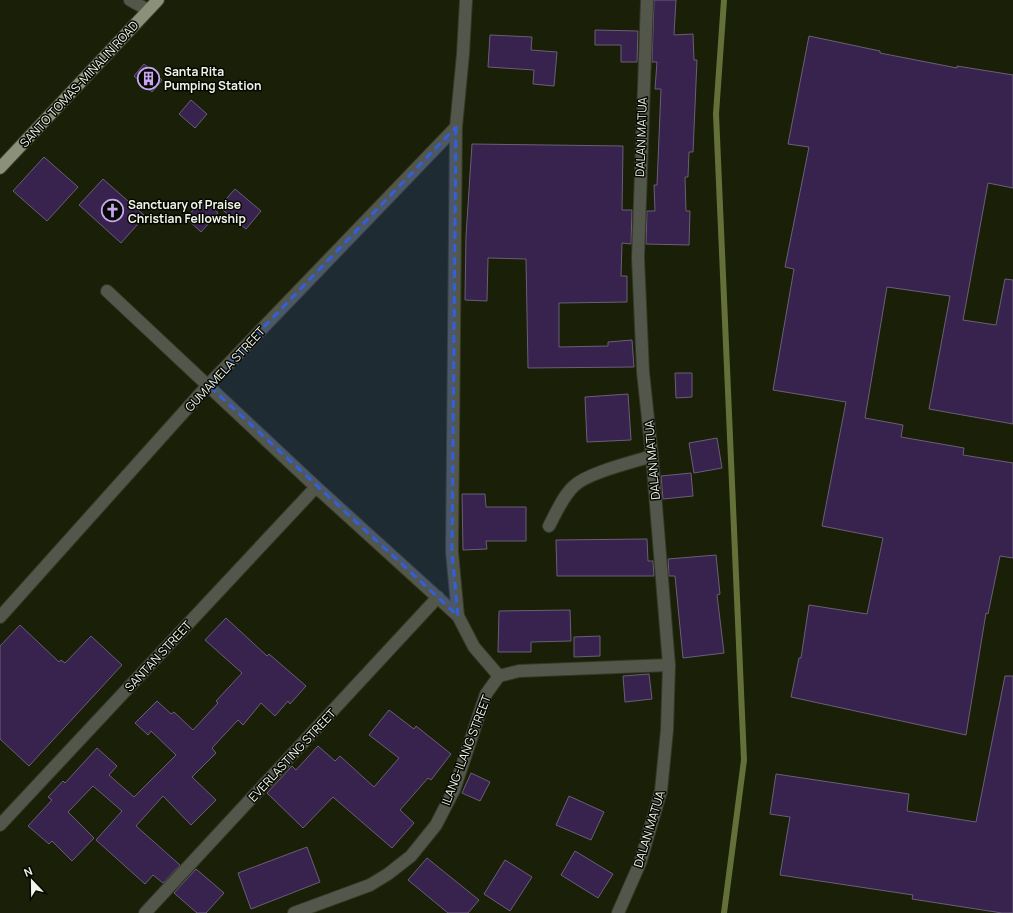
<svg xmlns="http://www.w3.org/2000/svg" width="1013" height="913" font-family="Manrope,sans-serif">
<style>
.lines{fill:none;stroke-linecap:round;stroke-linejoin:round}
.stream{stroke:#647039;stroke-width:6}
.building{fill:#38224e;stroke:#695f76}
.minor-casing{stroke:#343923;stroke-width:14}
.major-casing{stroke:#343923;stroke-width:14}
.minor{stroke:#53564b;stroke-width:12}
.major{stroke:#8a907a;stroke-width:12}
.marked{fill:#325fda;fill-opacity:0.2;stroke:#325fda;stroke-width:3;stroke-dasharray:8 5;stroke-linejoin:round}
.labels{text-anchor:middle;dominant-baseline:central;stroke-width:3;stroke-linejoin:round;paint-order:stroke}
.poi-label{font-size:12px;font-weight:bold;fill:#f1f5e7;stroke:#060802;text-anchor:start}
.street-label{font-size:12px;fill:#f1f5e7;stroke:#060802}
</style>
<rect width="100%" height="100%" fill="#1a1f08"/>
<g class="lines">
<path class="stream" d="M 724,0 L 716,114 L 744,760 L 724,913"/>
</g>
<g class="building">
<path d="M 654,0 L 676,0 L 674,35 L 693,34 L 694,60 L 697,60 L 693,152 L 689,152 L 688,177 L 685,177 L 686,211 L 690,211 L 689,245 L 646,244 L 647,211 L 655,211 L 654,185 L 657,185 L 661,89 L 655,89 L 657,62 L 652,62 Z"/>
<path d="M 595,30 L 638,31 L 637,62 L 621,62 L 621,45 L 595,45 Z"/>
<path d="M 490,35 L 532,37 L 531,50 L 557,52 L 554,86 L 533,84 L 534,70 L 488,67 Z"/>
<path d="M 809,36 L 880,51 L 880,53 L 957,68 L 957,66 L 1013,75 L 1013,188 L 988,183 L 963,320 L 996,325 L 1005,279 L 1013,280 L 1013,424 L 929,409 L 950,296 L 887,287 L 865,418 L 903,425 L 901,437 L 964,448 L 963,455 L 1013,463 L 1013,558 L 1000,556 L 988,614 L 986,613 L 966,735 L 791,697 L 799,658 L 801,658 L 809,605 L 867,614 L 883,538 L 822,526 L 846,402 L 773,390 L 794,269 L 785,267 L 809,147 L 788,144 Z"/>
<path d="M 144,64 L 162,80 L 152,92 L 134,76 Z"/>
<path d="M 191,100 L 207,114 L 195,128 L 179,114 Z"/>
<path d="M 472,144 L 623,146 L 622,210 L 632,210 L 631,244 L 622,243 L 621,276 L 627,276 L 627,302 L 559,303 L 559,347 L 608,346 L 608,342 L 632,340 L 634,367 L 528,368 L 526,259 L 488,258 L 487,301 L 465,300 L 466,236 Z"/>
<path d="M 44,157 L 78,187 L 47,221 L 13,191 Z"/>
<path d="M 103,179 L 145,216 L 121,243 L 79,205 Z"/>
<path d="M 235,189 L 261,211 L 246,229 L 219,207 Z"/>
<path d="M 203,199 L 218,213 L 201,232 L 186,218 Z"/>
<path d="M 675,373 L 692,373 L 692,397 L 676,398 Z"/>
<path d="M 628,394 L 631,440 L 587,442 L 585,397 Z"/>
<path d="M 717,438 L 722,468 L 694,473 L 689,443 Z"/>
<path d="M 691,473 L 693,496 L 663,499 L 661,476 Z"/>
<path d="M 462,494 L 485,494 L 486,507 L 526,507 L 526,541 L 486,541 L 487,549 L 463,550 Z"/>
<path d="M 647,539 L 648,561 L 653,561 L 654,576 L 557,576 L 556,540 Z"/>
<path d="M 716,555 L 720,594 L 717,595 L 724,653 L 683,658 L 675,576 L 669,576 L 668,559 Z"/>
<path d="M 570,610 L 571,641 L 531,642 L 531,652 L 498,652 L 499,611 Z"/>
<path d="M 226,618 L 267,656 L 269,654 L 306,686 L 290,704 L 288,701 L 275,716 L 261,703 L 243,725 L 238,720 L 212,748 L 216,753 L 192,777 L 216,800 L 191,825 L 163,796 L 136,826 L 180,865 L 163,883 L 153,875 L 145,884 L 96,840 L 122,811 L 93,786 L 68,812 L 94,838 L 72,861 L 52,841 L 49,844 L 28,826 L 52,800 L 48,797 L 63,781 L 65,783 L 97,748 L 117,766 L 109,775 L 134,797 L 176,755 L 151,731 L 148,735 L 135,723 L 157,701 L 171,714 L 174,712 L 193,730 L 218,703 L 216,701 L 242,673 L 205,640 Z"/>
<path d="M 20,625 L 59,662 L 61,660 L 65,663 L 91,636 L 122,665 L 29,766 L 0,739 L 0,646 Z"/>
<path d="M 600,636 L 600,656 L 574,657 L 574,637 Z"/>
<path d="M 649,674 L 652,699 L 625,702 L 623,676 Z"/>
<path d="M 1005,676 L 1013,676 L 1013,913 L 1002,913 L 912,899 L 913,895 L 780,875 L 790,817 L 770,814 L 776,774 L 909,794 L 907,811 L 976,822 Z"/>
<path d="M 389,710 L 414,729 L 416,726 L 451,754 L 431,780 L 428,778 L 400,810 L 414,823 L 392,848 L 333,797 L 303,828 L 267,793 L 292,766 L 296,770 L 318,746 L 335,761 L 340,756 L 374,787 L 399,758 L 369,735 Z"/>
<path d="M 471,773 L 490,782 L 480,801 L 462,793 Z"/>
<path d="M 569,796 L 604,812 L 591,840 L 556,825 Z"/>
<path d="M 307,847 L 320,882 L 251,909 L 238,873 Z"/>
<path d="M 575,851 L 613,874 L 598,898 L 561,875 Z"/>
<path d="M 427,858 L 479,900 L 468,913 L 448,913 L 408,880 Z"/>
<path d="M 505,860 L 532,877 L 510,911 L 484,894 Z"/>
<path d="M 196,869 L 224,893 L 206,913 L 197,913 L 174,893 Z"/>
</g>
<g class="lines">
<defs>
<g id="minor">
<path d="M 130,0 L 148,10"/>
<path d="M 466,0 L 463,54 L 456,127 L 452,552 L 458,616 L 474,647 L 499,676"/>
<path d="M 107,291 L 316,487 L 458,616"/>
<path d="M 549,526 C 556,513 563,496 574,486 C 587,473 633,462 652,456"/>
<path d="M 0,617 L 208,385 L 456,127"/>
<path d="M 0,825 L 316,487"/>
<path d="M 145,913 L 438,597"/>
<path d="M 294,913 L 370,885 L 388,874 L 411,856 L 436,825 L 454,790 L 486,694 L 499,676 L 519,671 L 669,665"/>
<path d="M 618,913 L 640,863 L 661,791 L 667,730 L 669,665 L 652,456 L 643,372 L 638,258 L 647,0"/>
</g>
<path id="major" d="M 0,168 L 158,0"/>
</defs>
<use href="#minor" class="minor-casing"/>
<use href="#major" class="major-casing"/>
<use href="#minor" class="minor"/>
<use href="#major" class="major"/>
</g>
<path class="marked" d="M 456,127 L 452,552 L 458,616 L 208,385 Z"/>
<defs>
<symbol id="building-ring" viewBox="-11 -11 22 22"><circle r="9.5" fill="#060802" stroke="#c7a6ef" stroke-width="1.5"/><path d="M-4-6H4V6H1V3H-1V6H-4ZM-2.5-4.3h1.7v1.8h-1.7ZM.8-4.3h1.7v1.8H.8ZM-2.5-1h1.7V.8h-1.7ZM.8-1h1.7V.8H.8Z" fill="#c7a6ef"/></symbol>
<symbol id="church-ring" viewBox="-11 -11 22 22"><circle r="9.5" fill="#060802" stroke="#c7a6ef" stroke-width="1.5"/><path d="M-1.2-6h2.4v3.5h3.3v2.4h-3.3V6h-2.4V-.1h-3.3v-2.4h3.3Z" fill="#c7a6ef"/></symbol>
</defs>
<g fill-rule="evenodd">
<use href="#building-ring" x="136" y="66" width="25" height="25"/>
<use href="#church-ring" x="100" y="198" width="25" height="25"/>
</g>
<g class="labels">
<g class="poi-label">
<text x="164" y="71">Santa Rita<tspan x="164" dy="14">Pumping Station</tspan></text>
<text x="128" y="204">Sanctuary of Praise<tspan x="128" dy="14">Christian Fellowship</tspan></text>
</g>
<g class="street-label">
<text transform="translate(79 84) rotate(-47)">SANTO TOMAS-MINALIN ROAD</text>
<text transform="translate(641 137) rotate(-88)">DALAN MATUA</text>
<text transform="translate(225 369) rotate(-47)">GUMAMELA STREET</text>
<text transform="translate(652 460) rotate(-95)">DALAN MATUA</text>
<text transform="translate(158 656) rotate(-47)">SANTAN STREET</text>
<text transform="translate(466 750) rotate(-69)">ILANG-ILANG STREET</text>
<text transform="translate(292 755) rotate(-47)">EVERLASTING STREET</text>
<text transform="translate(649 829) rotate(-73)">DALAN MATUA</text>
</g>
</g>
<g transform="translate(32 881) rotate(338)" stroke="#060802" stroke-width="3" paint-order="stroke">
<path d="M0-3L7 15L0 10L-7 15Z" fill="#f1f5e7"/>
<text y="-6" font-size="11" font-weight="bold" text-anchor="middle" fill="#f1f5e7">N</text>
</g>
</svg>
